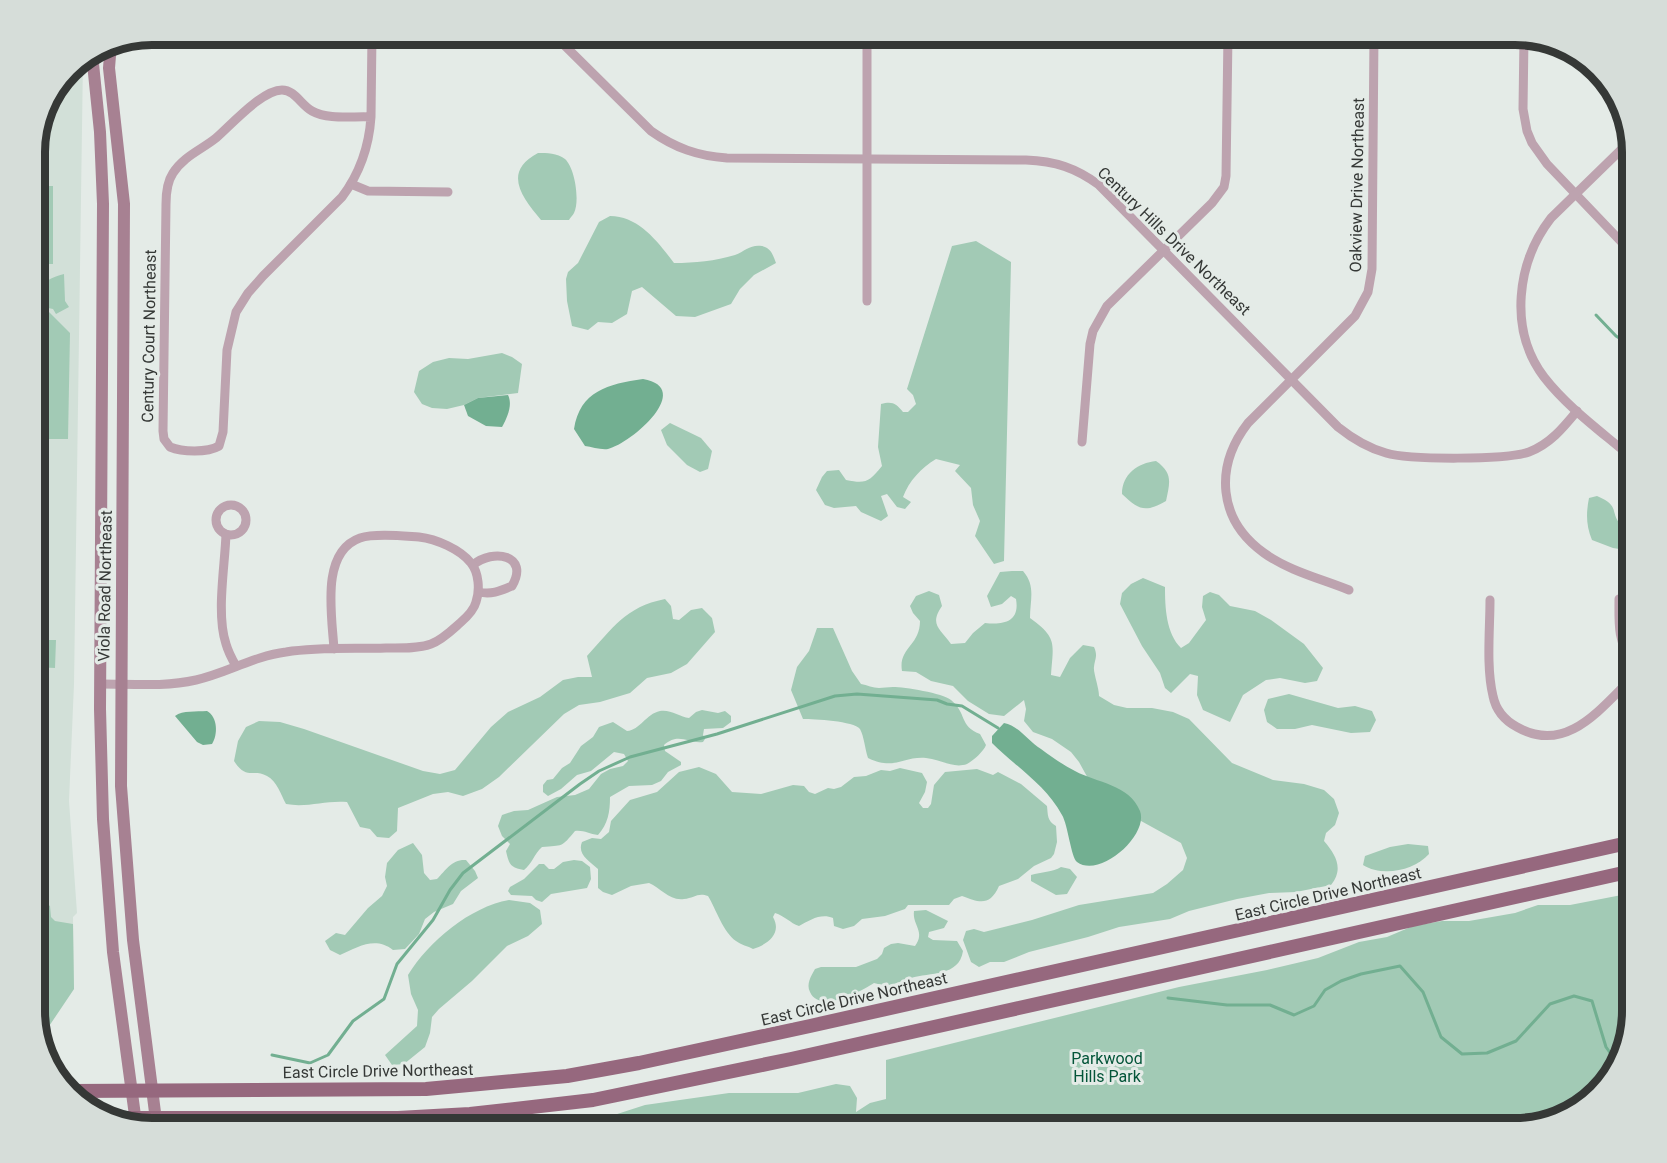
<svg xmlns="http://www.w3.org/2000/svg" width="1667" height="1163" font-family="Roboto,sans-serif">
<style>
.built{fill:#d2e0d8}
.green{fill:#a2cab5}
.water{fill:#72af91}
.lines{fill:none;stroke-linecap:round;stroke-linejoin:round}
.stream{stroke:#72af91;stroke-width:3}
.street{stroke:#bda3af;stroke-width:9}
.secondary{stroke:#a78192;stroke-width:12}
.primary{stroke:#96687e;stroke-width:14}
.labels{text-anchor:middle;dominant-baseline:central;stroke-width:6;stroke-linejoin:round;paint-order:stroke}
.street-label{font-size:16px;fill:#353836;stroke:#e4ebe7}
.park-label{font-size:16px;fill:#045539;stroke:#e4ebe7}
.rim{fill:none;stroke:#353836;stroke-width:8}
</style>
<rect width="100%" height="100%" fill="#e4ebe7"/>
<path class="built" d="M 83,59 L 74,684 L 69,801 L 77,913 L 73,917 L 74,989 L 41,1038 L 35,1018 L 35,145 L 44,107 L 69,69 Z"/>
<g class="green">
<path d="M 538,153 C 547,153 557,153 565,159 C 575,168 580,201 574,213 C 573,215 570,218 569,220 L 541,220 C 522,197 502,172 538,153 Z"/>
<rect x="35" y="186" width="18" height="78"/>
<path d="M 610,216 C 639,216 658,242 674,263 C 695,263 715,261 735,255 C 745,251 751,244 762,246 C 771,248 773,255 776,263 L 754,275 L 740,289 L 731,304 L 695,317 L 676,316 L 642,287 L 632,291 L 627,314 L 612,323 L 598,322 L 588,330 L 572,326 L 567,301 L 566,279 L 568,272 L 578,263 L 599,222 Z"/>
<path d="M 976,241 L 1011,262 L 1004,561 L 994,564 L 975,536 L 980,521 L 973,505 L 971,488 L 955,471 L 960,465 L 936,459 C 921,468 909,481 903,497 L 911,502 L 905,509 L 897,507 L 887,494 L 881,496 L 888,516 L 881,521 L 861,512 L 856,506 L 834,508 L 825,505 L 816,490 L 822,477 L 827,471 L 839,470 L 846,480 C 866,484 869,482 882,466 L 878,447 L 881,404 C 892,401 896,403 903,412 L 908,412 L 916,404 L 913,395 L 907,389 L 952,246 Z"/>
<path d="M 64,274 L 65,301 L 69,307 L 56,314 L 53,309 L 48,308 L 35,294 C 41,282 52,277 64,274 Z"/>
<path d="M 35,298 L 70,333 L 68,439 L 35,439 Z"/>
<path d="M 502,353 L 512,357 L 522,364 L 518,393 L 478,398 L 464,405 L 447,409 L 432,408 L 422,404 L 414,392 L 419,371 L 433,362 L 449,358 L 468,359 Z"/>
<path d="M 670,423 L 701,438 L 712,451 L 708,469 L 700,472 L 687,465 L 667,445 L 661,430 Z"/>
<path d="M 1156,461 C 1173,473 1170,482 1166,501 C 1145,513 1139,510 1122,494 C 1122,474 1138,463 1156,461 Z"/>
<path d="M 1597,496 C 1621,506 1609,512 1621,525 C 1624,529 1629,532 1632,535 L 1632,551 L 1613,548 L 1592,540 C 1586,526 1586,513 1589,498 Z"/>
<path d="M 1012,571 L 1023,571 C 1036,586 1030,600 1030,618 C 1058,638 1053,644 1051,675 L 1060,677 L 1070,658 L 1083,645 L 1094,647 C 1098,656 1095,658 1094,667 C 1093,672 1099,688 1099,696 L 1114,705 L 1127,708 L 1152,708 L 1173,712 L 1189,719 L 1232,763 L 1273,780 L 1304,784 L 1324,790 L 1334,799 L 1339,813 L 1335,825 L 1326,833 L 1324,841 C 1336,855 1344,869 1331,885 L 1296,892 L 1269,893 L 1237,899 L 1189,911 L 1170,919 L 1119,927 L 1088,937 L 1029,952 L 1004,962 L 990,962 L 979,967 L 971,962 L 963,940 L 966,931 L 974,929 L 984,932 L 1032,920 L 1079,905 L 1153,893 L 1167,884 L 1183,870 L 1187,858 L 1181,843 L 1132,816 L 1090,782 L 1079,762 L 1071,752 L 1052,739 L 1033,732 L 1024,721 L 1026,709 L 1024,700 L 1004,716 L 989,714 L 968,701 L 953,686 L 931,681 L 916,672 L 902,671 C 898,648 920,646 920,621 L 913,613 L 910,606 L 916,596 L 929,591 L 939,595 L 942,606 C 929,625 940,628 951,644 L 965,643 L 973,633 L 985,623 C 1004,625 1020,622 1016,599 L 1011,596 L 1002,604 L 991,607 L 987,596 L 1000,572 Z"/>
<path d="M 1143,578 L 1165,587 C 1165,607 1166,633 1181,648 L 1189,643 L 1206,620 L 1202,607 L 1203,596 L 1210,592 L 1219,595 L 1230,606 L 1255,611 L 1271,620 L 1304,644 L 1323,668 L 1317,681 L 1305,683 L 1280,678 L 1266,680 L 1243,695 L 1230,722 L 1203,710 L 1197,695 L 1198,676 L 1190,674 L 1171,693 L 1165,688 L 1160,673 L 1142,646 L 1120,604 L 1122,593 L 1131,584 Z"/>
<path d="M 665,599 L 671,606 L 673,619 L 679,620 L 691,610 L 702,608 L 712,618 L 715,632 L 687,664 L 671,673 L 647,678 L 630,693 L 600,702 L 579,705 L 564,714 L 499,777 L 482,789 L 463,796 L 448,792 L 433,794 L 398,808 L 397,831 L 389,838 L 377,837 L 370,829 L 360,827 L 347,802 C 326,800 307,808 286,804 C 281,795 277,781 267,776 C 253,768 247,781 234,761 L 238,741 L 246,727 L 259,721 L 280,722 L 304,729 L 423,771 L 440,774 L 455,770 L 491,727 L 508,712 L 540,697 L 563,680 L 578,677 L 592,677 L 587,656 C 613,628 625,607 665,599 Z"/>
<path d="M 817,628 L 833,628 L 852,671 L 861,684 C 867,685 873,688 879,688 C 883,688 888,687 893,687 C 904,687 943,693 951,700 C 967,713 959,726 980,734 L 986,745 C 984,751 973,761 967,764 C 953,769 940,759 926,758 C 903,756 895,771 868,758 C 865,749 864,736 860,729 C 854,721 814,719 803,719 L 791,690 L 797,667 L 809,651 Z"/>
<path d="M 49,640 L 56,640 L 55,668 L 35,667 L 35,651 L 49,651 Z"/>
<path d="M 1289,694 L 1338,708 L 1355,706 L 1372,711 L 1376,720 L 1370,732 L 1351,733 L 1312,725 L 1295,729 L 1277,729 L 1267,722 L 1264,710 L 1268,699 Z"/>
<path d="M 702,710 L 718,713 L 725,711 L 731,716 L 731,722 L 723,728 L 704,729 L 703,735 L 705,739 L 703,742 C 688,744 679,732 664,745 L 665,751 L 681,762 L 681,765 L 668,772 L 661,781 L 652,785 L 629,786 L 610,797 C 610,812 608,824 598,835 C 589,834 584,830 575,831 C 561,848 563,845 542,847 C 534,854 532,864 524,870 C 510,868 509,864 506,851 L 510,844 L 502,836 L 498,826 L 502,815 L 514,811 L 528,810 L 557,797 L 575,795 L 589,789 L 601,774 L 610,769 L 623,766 L 628,761 L 624,754 L 614,752 L 591,771 L 577,775 L 561,789 L 548,796 L 543,792 L 543,785 L 547,780 L 553,779 L 562,768 L 570,763 L 581,746 L 593,737 L 599,727 L 613,722 L 627,731 C 640,730 646,714 660,711 C 670,709 680,717 689,718 L 696,712 Z"/>
<path d="M 699,767 L 716,774 L 732,792 L 761,794 L 793,785 L 804,786 L 809,792 L 815,794 L 828,788 L 834,789 L 841,787 L 854,777 L 866,776 L 881,770 L 890,771 L 900,768 L 922,773 L 927,782 L 925,792 L 919,803 L 923,808 L 928,808 L 931,804 L 934,785 L 945,772 L 977,769 L 993,775 L 998,772 L 1021,784 L 1047,806 C 1048,815 1047,821 1056,826 L 1057,842 L 1054,854 L 1051,858 L 1034,866 L 1018,879 L 999,886 C 990,906 980,903 962,896 L 954,899 L 949,905 L 908,905 L 905,909 L 885,916 L 862,919 L 854,926 L 843,929 L 834,926 L 833,918 C 821,913 810,920 799,926 C 790,923 785,916 775,913 L 773,917 C 782,933 769,944 753,949 C 748,946 741,945 736,941 C 723,932 716,909 708,896 C 698,892 694,898 684,899 C 669,901 661,888 649,883 L 631,886 L 612,895 L 603,892 L 598,888 L 598,869 C 589,861 577,854 582,842 L 592,838 L 601,839 L 609,832 L 611,821 L 630,800 L 657,792 L 679,772 Z"/>
<path d="M 413,843 L 422,855 L 424,873 L 430,880 L 437,879 C 446,870 452,859 466,860 L 475,871 L 478,878 L 461,891 L 453,904 L 434,912 L 425,919 L 419,934 L 405,949 L 393,950 C 375,936 358,947 340,955 L 330,950 L 325,941 L 336,933 L 345,935 L 368,908 L 382,896 L 387,886 L 385,877 L 387,863 L 398,850 Z"/>
<path d="M 1408,844 L 1428,846 L 1429,854 C 1414,871 1382,877 1363,865 L 1365,856 L 1390,847 Z"/>
<path d="M 574,860 L 582,861 L 590,867 L 591,879 L 587,888 L 551,894 L 542,902 L 536,900 L 532,896 L 511,895 L 508,891 L 510,887 L 524,879 L 539,864 L 544,864 L 549,869 L 554,869 L 563,862 Z"/>
<path d="M 1061,867 L 1070,869 L 1077,877 L 1067,894 L 1056,895 L 1031,881 L 1031,875 C 1041,872 1053,872 1061,867 Z"/>
<path d="M 1632,893 L 1632,1011 L 1612,1076 L 1573,1113 L 1515,1128 L 578,1128 L 577,1127 L 645,1105 L 729,1093 L 798,1093 L 836,1084 L 850,1086 L 857,1098 L 856,1112 L 870,1103 L 886,1099 L 886,1060 L 1179,987 L 1267,970 L 1318,958 L 1359,942 L 1387,937 L 1413,926 L 1442,921 L 1469,921 L 1515,913 L 1538,905 L 1570,905 Z"/>
<path d="M 35,899 L 41,899 L 50,906 L 51,917 L 55,921 L 73,924 L 74,989 L 41,1038 L 35,1020 L 38,1014 L 35,1004 L 35,989 L 48,984 C 45,967 49,940 35,929 Z"/>
<path d="M 509,900 L 530,903 L 540,910 L 542,924 L 528,936 L 507,946 L 472,981 L 439,1009 L 432,1017 L 430,1033 L 425,1047 L 404,1064 L 392,1065 L 385,1055 L 417,1026 L 418,1010 L 411,994 L 408,975 C 429,941 470,907 509,900 Z"/>
<path d="M 926,910 L 948,921 L 944,928 L 929,932 L 928,937 L 933,940 L 957,941 L 963,951 C 959,977 930,972 911,978 C 894,983 893,988 874,983 C 860,992 820,1014 810,992 C 806,984 811,976 815,969 L 821,967 L 856,967 L 877,959 L 882,954 L 884,948 L 891,944 L 898,943 L 915,946 C 926,932 912,925 914,911 Z"/>
</g>
<g class="water">
<path d="M 643,379 C 695,388 632,443 608,449 C 601,450 592,447 585,446 L 574,429 C 580,391 608,384 643,379 Z"/>
<path d="M 508,395 C 513,405 507,418 502,427 L 486,426 L 468,416 L 464,405 L 478,398 Z"/>
<path d="M 207,711 C 218,717 218,735 212,744 L 203,745 L 197,742 L 175,716 C 183,710 196,712 207,711 Z"/>
<path d="M 1004,723 C 1019,726 1028,741 1041,749 C 1052,757 1063,765 1075,771 C 1097,783 1129,784 1140,811 C 1149,835 1100,879 1077,862 C 1071,857 1068,825 1062,815 C 1045,784 1016,767 992,743 L 992,736 Z"/>
<path d="M 35,929 L 38,930 L 44,944 L 48,985 L 35,989 Z"/>
</g>
<g class="lines">
<g class="stream">
<path d="M 1596,315 L 1616,336 L 1632,346"/>
<path d="M 1168,998 L 1227,1005 L 1270,1005 L 1294,1015 L 1314,1006 L 1325,990 L 1341,981 L 1361,974 L 1400,966 L 1423,992 L 1441,1037 L 1462,1054 L 1487,1053 L 1516,1041 L 1550,1004 L 1574,996 L 1592,1001 L 1606,1047 L 1613,1057 L 1619,1056"/>
<path d="M 272,1055 L 310,1063 L 328,1055 L 353,1021 L 384,999 L 397,964 L 433,920 L 450,890 L 463,873 L 580,784 L 599,771 L 630,757 L 717,734 L 835,696 L 857,694 L 937,700 L 947,704 L 962,706 L 998,728"/>
</g>
<g class="street">
<path d="M 553,34 L 651,131 C 675,148 698,156 727,158 L 1026,160 C 1055,161 1076,168 1099,185 L 1338,427 C 1353,439 1368,448 1386,453 C 1409,460 1507,460 1529,452 C 1550,444 1563,428 1577,411"/>
<path d="M 867,34 L 867,301"/>
<path d="M 1524,37 L 1523,109 L 1527,131 L 1532,143 L 1547,164 L 1632,253"/>
<path d="M 371,117 C 353,116 328,120 312,111 C 301,105 295,90 282,90 C 262,90 231,125 216,138 C 201,150 184,156 173,173 C 167,182 166,193 166,204 L 163,431 L 164,439 L 170,447 C 182,452 207,453 219,446 L 223,432 L 227,350 L 236,312 L 248,293 L 263,276 L 342,197 C 360,173 369,147 371,117 L 372,34"/>
<path d="M 1630,141 L 1551,218 C 1517,262 1508,329 1544,377 C 1568,408 1602,432 1632,458"/>
<path d="M 351,184 L 368,191 L 448,192"/>
<path d="M 1082,442 L 1090,344 L 1093,331 L 1107,306 L 1212,203 L 1224,187 L 1226,176 L 1228,34"/>
<circle cx="231" cy="520" r="15"/>
<path d="M 226,534 C 225,566 216,614 226,644 C 228,651 232,659 236,666"/>
<path d="M 473,565 C 493,548 530,555 512,586 C 500,591 491,595 479,592"/>
<path d="M 1349,590 C 1322,579 1289,571 1264,553 C 1218,520 1214,467 1248,423 L 1355,316 L 1368,292 L 1372,269 L 1374,34"/>
<path d="M 1619,599 C 1619,622 1617,641 1632,660"/>
<path d="M 1490,600 C 1490,629 1486,667 1493,696 C 1496,711 1504,720 1517,727 C 1566,755 1600,709 1632,678"/>
<path d="M 101,684 C 132,684 165,687 196,680 C 227,673 254,656 286,652 C 319,647 353,649 386,648 C 400,648 417,649 431,644 C 442,640 451,631 460,623 C 467,617 474,610 476,602 C 480,590 479,573 471,563 C 460,549 436,539 419,537 C 403,536 375,533 360,538 C 320,552 332,616 334,649"/>
<path d="M 497,1111 L 498,1128"/>
</g>
<g class="secondary">
<path d="M 111,43 L 109,68 L 124,204 L 121,786 L 133,940 L 157,1128"/>
<path d="M 92,54 L 100,132 L 103,204 L 100,709 L 103,819 L 113,952 L 136,1123"/>
</g>
<g class="primary">
<path d="M 70,1091 L 426,1089 L 567,1076 L 639,1063 L 810,1026 L 1632,842"/>
<path d="M 117,1118 L 398,1118 L 470,1114 L 593,1100 L 791,1059 L 1632,871"/>
</g>
</g>
<g class="labels">
<g class="street-label">
<text transform="translate(1357 185) rotate(-89)">Oakview Drive Northeast</text>
<text transform="translate(1174 241) rotate(44)">Century Hills Drive Northeast</text>
<text transform="translate(149 336) rotate(-89)">Century Court Northeast</text>
<text transform="translate(105 586) rotate(-89)">Viola Road Northeast</text>
<text transform="translate(1328 894) rotate(-13)">East Circle Drive Northeast</text>
<text transform="translate(854 999) rotate(-13)">East Circle Drive Northeast</text>
<text transform="translate(378 1071) rotate(-1)">East Circle Drive Northeast</text>
</g>
<g class="park-label">
<text x="1107" y="1058">Parkwood<tspan x="1107" dy="18">Hills Park</tspan></text>
</g>
</g>
<path d="M0 0H1667V1163H0ZM152 45H1515A107 107 0 0 1 1622 152V1011A107 107 0 0 1 1515 1118H152A107 107 0 0 1 45 1011V152A107 107 0 0 1 152 45Z" fill="#d6ddd9" fill-rule="evenodd"/>
<path class="rim" d="M152 45H1515A107 107 0 0 1 1622 152V1011A107 107 0 0 1 1515 1118H152A107 107 0 0 1 45 1011V152A107 107 0 0 1 152 45Z"/>
</svg>
